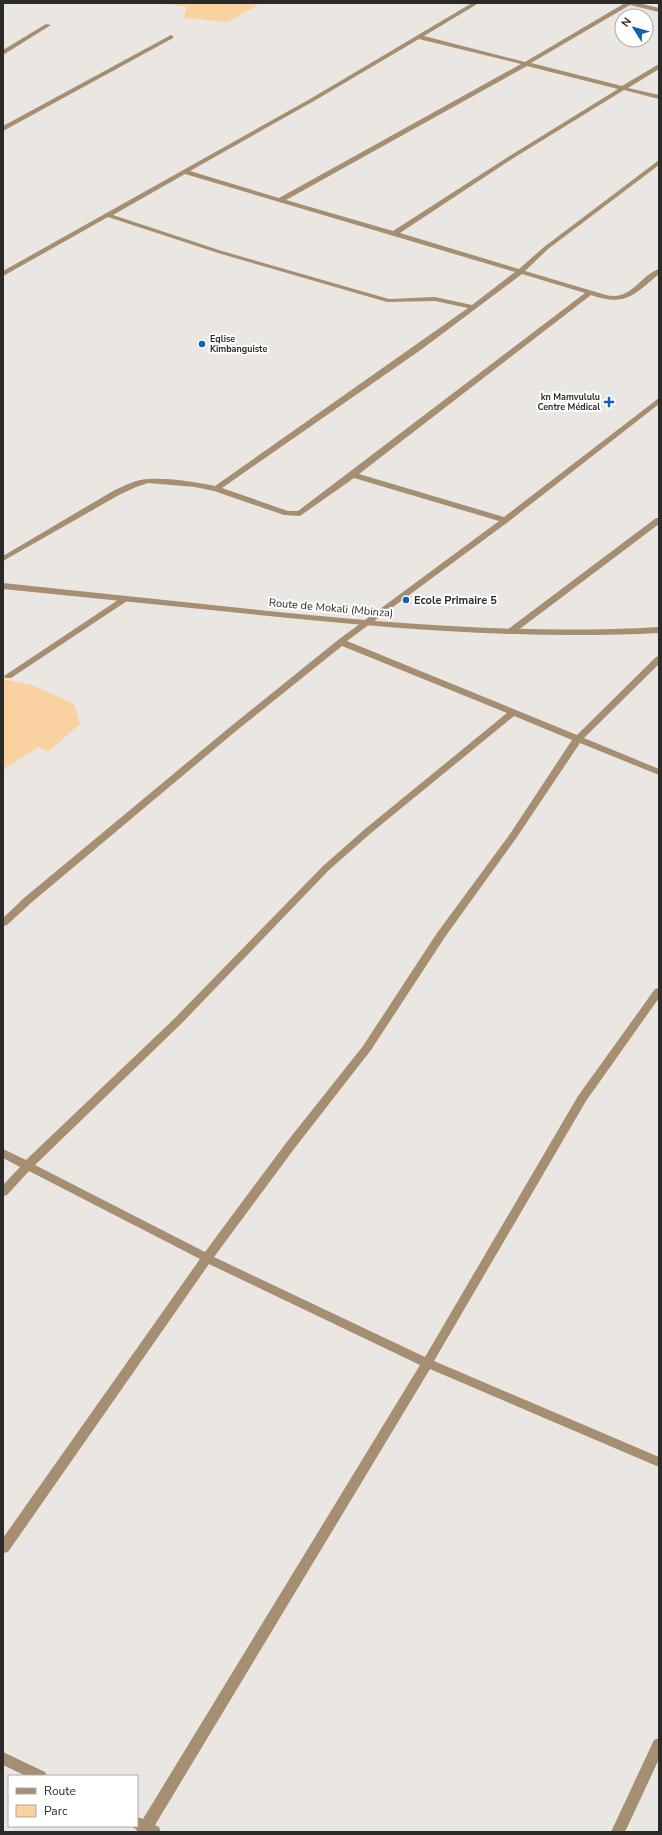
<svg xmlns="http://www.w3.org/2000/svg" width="662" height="1835" font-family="'Nunito Sans',sans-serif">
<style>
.green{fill:#f9d2a0}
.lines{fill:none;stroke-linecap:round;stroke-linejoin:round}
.service{fill:#a58e71;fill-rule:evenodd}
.minor{fill:#a58e71;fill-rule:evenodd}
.tertiary{fill:#a58e71;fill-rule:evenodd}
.poi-dot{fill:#1061af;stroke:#fff;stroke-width:1.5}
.labels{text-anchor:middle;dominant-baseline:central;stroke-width:4;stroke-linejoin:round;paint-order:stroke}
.far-poi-label{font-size:9px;font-weight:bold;fill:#2c2a28;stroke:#fff;text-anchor:start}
.poi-label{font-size:11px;font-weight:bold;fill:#2c2a28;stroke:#fff;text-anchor:start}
.street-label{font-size:11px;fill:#2c2a28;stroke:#fff}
</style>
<rect width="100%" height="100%" fill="#eae6e1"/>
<g class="green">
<path d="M 160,3 L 261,3 L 228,22 L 184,18 L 187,7 Z"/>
<path d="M 3,679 L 32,685 L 74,704 L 80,724 L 48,752 L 39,747 L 3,769 Z"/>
</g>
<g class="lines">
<path class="service" d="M 124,596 L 127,597 L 127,601 L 11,678 L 5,678 L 4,676 Z"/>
<g class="minor">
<path d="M 472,3 L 479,3 L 424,36 L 525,62 L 625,3 L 638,3 L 659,8 L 659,12 L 630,5 L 531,63 L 622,86 L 659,64 L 659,69 L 628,88 L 659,95 L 659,99 L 624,90 L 512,159 L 400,233 L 519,269 L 544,247 L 659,160 L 659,165 L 548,249 L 525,271 L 606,295 C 632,301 639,276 659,269 L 659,274 C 634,295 625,307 591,295 L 359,474 L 504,517 L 659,398 L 659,404 L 508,522 L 347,641 L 577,735 L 656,657 L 659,656 L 659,664 L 584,738 L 659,769 L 659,775 L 580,743 L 517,837 L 445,937 L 371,1050 L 294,1149 L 214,1257 L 425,1357 L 578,1096 L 655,989 L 659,988 L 659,998 L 586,1101 L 434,1361 L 659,1457 L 659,1467 L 430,1369 L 155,1825 L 159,1827 L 161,1832 L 136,1832 L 137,1830 L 131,1826 L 137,1826 L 137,1817 L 143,1819 L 420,1365 L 209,1264 L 8,1552 L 3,1553 L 3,1538 L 200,1259 L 29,1171 L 7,1195 L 3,1196 L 3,1185 L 20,1167 L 3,1158 L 3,1149 L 26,1160 L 174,1019 L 323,866 L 365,829 L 507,713 L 342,646 L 236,731 L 32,902 L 7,925 L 3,926 L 3,918 L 24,898 L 230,727 L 338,640 L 499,521 L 354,478 L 300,516 L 284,515 L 214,491 L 195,487 L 148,483 L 136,487 L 119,495 L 3,561 L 3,556 L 113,491 C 124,486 136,479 149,479 C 170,478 194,482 215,486 L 468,308 L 435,301 L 387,302 L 218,253 L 108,217 L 5,275 L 3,276 L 3,271 L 310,99 ZM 419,39 L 521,64 L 279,198 L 190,171 L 314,101 ZM 527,66 L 618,89 L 508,157 L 393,231 L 286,200 ZM 185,174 L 515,272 L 472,305 L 435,297 L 389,299 L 222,251 L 113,215 ZM 522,274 L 585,293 L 298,511 L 288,511 L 222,488 L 422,349 ZM 514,716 L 572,740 L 510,834 L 437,933 L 363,1046 L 286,1143 L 205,1252 L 35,1165 L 182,1023 L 329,870 L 371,833 Z"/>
<path d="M 46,24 L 51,25 L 3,55 L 3,50 Z"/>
<path d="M 171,35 L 173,36 L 173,38 L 3,131 L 3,126 Z"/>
<path d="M 656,518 L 659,518 L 659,524 L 513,634 L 507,634 L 506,632 L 507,630 Z"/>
<path d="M 659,1738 L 659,1759 L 625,1832 L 611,1832 L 654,1740 Z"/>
<path d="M 3,1752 L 45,1772 L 47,1776 L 26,1776 L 3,1765 Z"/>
</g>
<path class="tertiary" d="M 3,583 C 85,592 168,600 250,609 C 386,623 522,635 659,627 L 659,633 C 522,640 386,628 250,614 C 168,606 85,597 3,589 Z"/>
</g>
<g class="poi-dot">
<circle cx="202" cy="344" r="4"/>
<path d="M607 396h4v4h4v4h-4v4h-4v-4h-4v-4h4z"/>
<circle cx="406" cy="600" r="4"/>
</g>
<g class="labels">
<g class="far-poi-label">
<text x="210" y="339">Eglise<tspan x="210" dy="10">Kimbanguiste</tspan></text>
<text x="600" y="397" text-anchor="end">kn Mamvululu<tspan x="600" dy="10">Centre Médical</tspan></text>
</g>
<g class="poi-label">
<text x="414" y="600">Ecole Primaire 5</text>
</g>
<g class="street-label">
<text transform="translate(331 608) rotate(5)">Route de Mokali (Mbinza)</text>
</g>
</g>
<rect width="662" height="1835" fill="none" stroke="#2c2a28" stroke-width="8"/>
<rect x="8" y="1775" width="130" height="52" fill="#ffffff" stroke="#abaaa9"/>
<rect x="16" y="1788" width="20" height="6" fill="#a58e71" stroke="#abaaa9"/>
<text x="44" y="1795" font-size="12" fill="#2c2a28">Route</text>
<rect x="16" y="1805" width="20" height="12" fill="#f9d2a0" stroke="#abaaa9"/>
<text x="44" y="1815" font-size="12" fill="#2c2a28">Parc</text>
<g transform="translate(634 28) rotate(307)"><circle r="19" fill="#ffffff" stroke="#abaaa9"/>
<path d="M0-3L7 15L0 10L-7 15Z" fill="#1061af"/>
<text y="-6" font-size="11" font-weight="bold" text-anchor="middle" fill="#2c2a28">N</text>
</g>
</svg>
